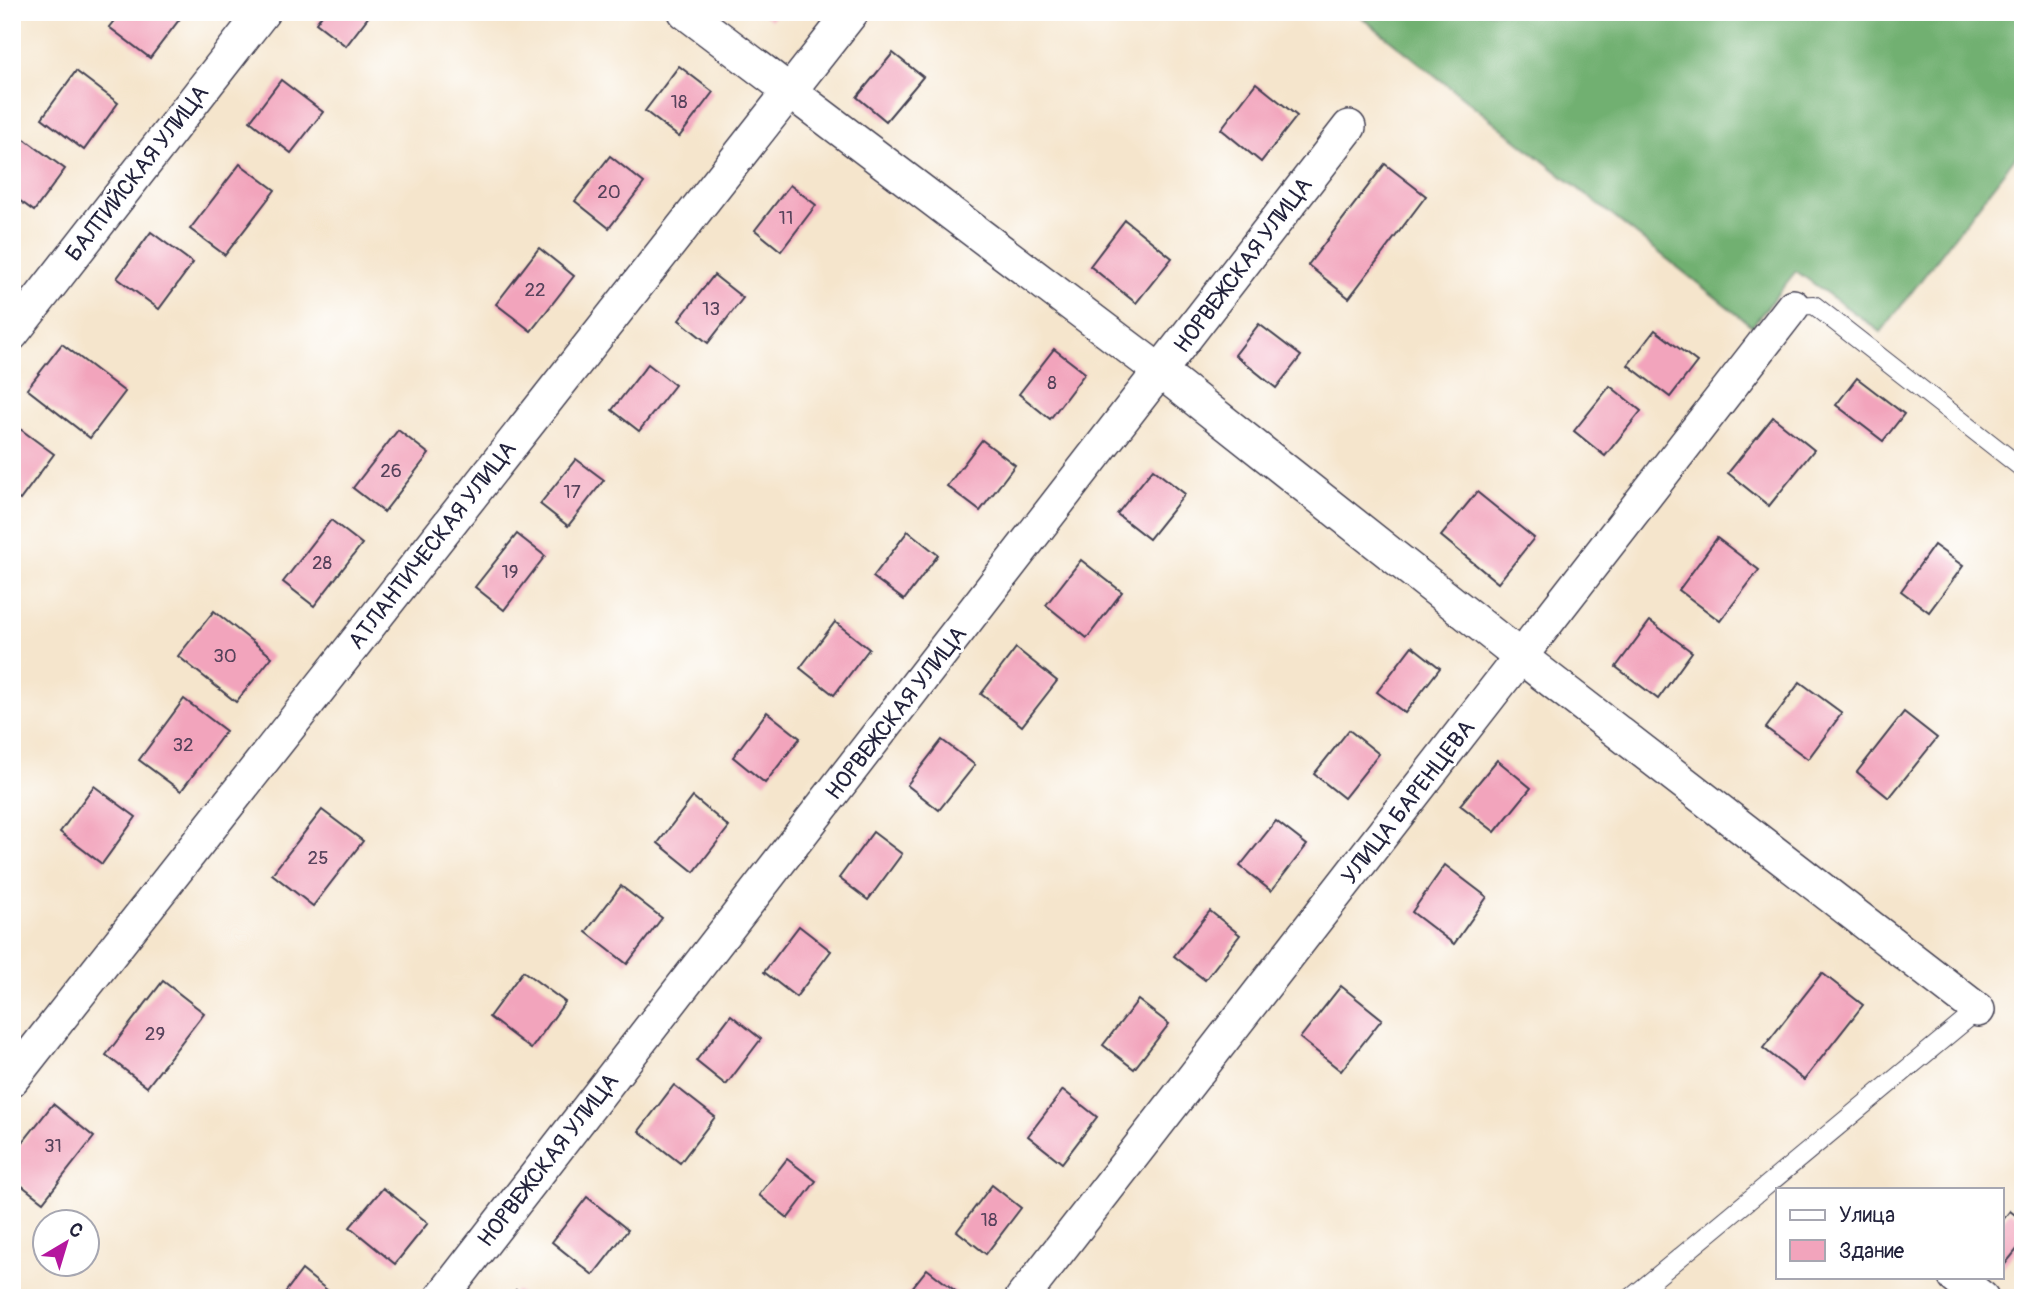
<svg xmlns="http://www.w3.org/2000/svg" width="2035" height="1310" font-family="Pangolin,sans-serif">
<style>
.forest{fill:#71b071;stroke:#4a6956;stroke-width:2}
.building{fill:#f2a4bc}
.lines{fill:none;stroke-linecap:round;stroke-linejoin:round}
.service-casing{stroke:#423f51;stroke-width:20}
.minor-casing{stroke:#423f51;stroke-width:36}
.service{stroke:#fff;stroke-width:18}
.minor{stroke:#fff;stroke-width:33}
.labels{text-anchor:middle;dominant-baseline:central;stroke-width:6;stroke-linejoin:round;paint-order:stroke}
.number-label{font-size:19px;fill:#56425b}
.street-label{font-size:23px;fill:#22223b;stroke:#fff}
</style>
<rect width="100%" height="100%" fill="#fff"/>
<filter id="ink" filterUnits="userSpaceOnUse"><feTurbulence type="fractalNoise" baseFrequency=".0143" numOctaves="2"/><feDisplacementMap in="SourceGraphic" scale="14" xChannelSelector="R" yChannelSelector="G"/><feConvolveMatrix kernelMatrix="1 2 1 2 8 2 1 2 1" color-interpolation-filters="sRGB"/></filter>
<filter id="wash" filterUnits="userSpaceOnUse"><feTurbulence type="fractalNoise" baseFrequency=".00686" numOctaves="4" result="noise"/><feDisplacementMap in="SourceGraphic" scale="28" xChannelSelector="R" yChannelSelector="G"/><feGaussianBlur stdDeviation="1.57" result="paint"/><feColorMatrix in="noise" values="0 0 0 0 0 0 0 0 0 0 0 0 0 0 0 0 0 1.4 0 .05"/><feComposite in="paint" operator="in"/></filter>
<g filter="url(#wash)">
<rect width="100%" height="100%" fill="#f5e5cc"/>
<path class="forest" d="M 1355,12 L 2023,12 L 2023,147 L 1881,332 L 1796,271 L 1752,326 Z"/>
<g id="blocks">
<g class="building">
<path d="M 121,12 L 185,12 L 150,58 L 109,27 Z"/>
<path d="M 324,12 L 372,12 L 346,46 L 316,23 Z"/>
<path d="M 761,12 L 777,12 L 771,20 Z"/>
<path d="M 893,53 L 923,77 L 886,121 L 857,97 Z"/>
<path d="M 679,66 L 713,92 L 679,137 L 645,111 Z"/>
<path d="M 76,71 L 118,103 L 84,150 L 42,118 Z"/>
<path d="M 281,80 L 323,112 L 291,153 L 250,121 Z"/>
<path d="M 1256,83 L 1297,116 L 1261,162 L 1221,129 Z"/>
<path d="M 23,138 L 65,169 L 34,211 L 12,195 L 12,152 Z"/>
<path d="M 610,156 L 644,183 L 609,228 L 575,201 Z"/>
<path d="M 240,164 L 275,190 L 225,255 L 190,229 Z"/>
<path d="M 1385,164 L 1426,196 L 1349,298 L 1308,265 Z"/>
<path d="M 790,185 L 816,205 L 781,251 L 755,230 Z"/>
<path d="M 1125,220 L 1172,258 L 1136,303 L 1090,266 Z"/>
<path d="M 151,232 L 193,263 L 159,309 L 117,278 Z"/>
<path d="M 539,248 L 574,276 L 531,331 L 496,304 Z"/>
<path d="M 714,275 L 743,298 L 708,343 L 679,320 Z"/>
<path d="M 1259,324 L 1301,356 L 1276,388 L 1235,355 Z"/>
<path d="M 1655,330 L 1697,362 L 1670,397 L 1628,365 Z"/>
<path d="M 62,344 L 125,392 L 90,438 L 27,389 Z"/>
<path d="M 1054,349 L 1085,373 L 1050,419 L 1019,394 Z"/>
<path d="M 648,364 L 675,385 L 639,431 L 612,410 Z"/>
<path d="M 1857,378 L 1904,414 L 1883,441 L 1836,405 Z"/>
<path d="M 1610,386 L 1641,411 L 1605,456 L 1574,431 Z"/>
<path d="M 1773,417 L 1814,450 L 1769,506 L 1728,473 Z"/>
<path d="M 12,423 L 54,454 L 20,500 L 12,494 Z"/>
<path d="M 398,430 L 429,454 L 384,512 L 353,488 Z"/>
<path d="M 982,440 L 1015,465 L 980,511 L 947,486 Z"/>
<path d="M 576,459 L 604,480 L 568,526 L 540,504 Z"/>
<path d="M 1153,469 L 1185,494 L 1149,539 L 1117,514 Z"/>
<path d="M 1477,492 L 1534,538 L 1498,583 L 1441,536 Z"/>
<path d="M 331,520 L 362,544 L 314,606 L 283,582 Z"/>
<path d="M 908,531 L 938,555 L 904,600 L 873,577 Z"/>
<path d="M 517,534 L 545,556 L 504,610 L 475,587 Z"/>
<path d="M 1717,538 L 1759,570 L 1720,621 L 1679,590 Z"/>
<path d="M 1934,545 L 1963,566 L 1929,612 L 1901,591 Z"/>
<path d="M 1081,560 L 1122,592 L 1087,638 L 1046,605 Z"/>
<path d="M 214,611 L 272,657 L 236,702 L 178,656 Z"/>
<path d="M 1650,621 L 1692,652 L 1658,699 L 1616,667 Z"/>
<path d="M 835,622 L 869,649 L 834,695 L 800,668 Z"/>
<path d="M 1412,646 L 1440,668 L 1405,713 L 1377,692 Z"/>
<path d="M 1016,648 L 1057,681 L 1022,726 L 981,694 Z"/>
<path d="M 1800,682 L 1842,713 L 1808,759 L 1766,728 Z"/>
<path d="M 184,699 L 226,731 L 181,791 L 139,760 Z"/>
<path d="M 767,712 L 800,738 L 765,783 L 733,757 Z"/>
<path d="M 1904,712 L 1937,738 L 1889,798 L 1857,772 Z"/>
<path d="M 1349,730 L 1379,754 L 1344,798 L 1314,774 Z"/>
<path d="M 942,740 L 975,765 L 939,810 L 907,785 Z"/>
<path d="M 1497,760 L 1531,788 L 1495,832 L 1460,805 Z"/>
<path d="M 94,786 L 136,817 L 102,864 L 60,832 Z"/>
<path d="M 693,797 L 729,827 L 694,872 L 658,843 Z"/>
<path d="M 322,810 L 363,841 L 313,906 L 272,874 Z"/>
<path d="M 1276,821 L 1307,845 L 1271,891 L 1240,866 Z"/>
<path d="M 873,832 L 902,854 L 868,900 L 839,878 Z"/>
<path d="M 1445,865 L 1487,897 L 1454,944 L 1412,912 Z"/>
<path d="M 621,886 L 662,918 L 627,964 L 586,932 Z"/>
<path d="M 1210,911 L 1240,935 L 1205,980 L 1174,956 Z"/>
<path d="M 799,926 L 831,951 L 796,997 L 764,972 Z"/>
<path d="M 523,971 L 565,1002 L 531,1049 L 489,1017 Z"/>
<path d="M 1822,973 L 1863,1005 L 1804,1080 L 1763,1048 Z"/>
<path d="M 163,981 L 204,1013 L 147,1087 L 106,1055 Z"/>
<path d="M 1341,986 L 1382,1019 L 1341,1071 L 1300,1038 Z"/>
<path d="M 1138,1000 L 1169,1024 L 1134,1069 L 1103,1045 Z"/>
<path d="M 731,1015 L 761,1039 L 726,1085 L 696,1061 Z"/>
<path d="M 674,1085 L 715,1117 L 680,1163 L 639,1131 Z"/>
<path d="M 1063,1090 L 1097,1117 L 1062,1163 L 1028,1136 Z"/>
<path d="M 53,1104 L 94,1137 L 43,1202 L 12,1178 L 12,1156 Z"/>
<path d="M 787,1159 L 816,1181 L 788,1218 L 759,1195 Z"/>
<path d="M 992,1185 L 1021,1208 L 986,1254 L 957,1231 Z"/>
<path d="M 383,1188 L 428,1223 L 395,1264 L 350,1227 Z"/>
<path d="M 587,1197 L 628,1230 L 593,1275 L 552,1242 Z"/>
<path d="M 2010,1211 L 2023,1221 L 2023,1242 L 2002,1268 L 2002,1221 Z"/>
<path d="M 927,1269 L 958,1293 L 954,1298 L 904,1298 Z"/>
<path d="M 302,1270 L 337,1298 L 281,1298 Z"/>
<path d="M 516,1290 L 527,1298 L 510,1298 Z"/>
</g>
</g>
</g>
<g filter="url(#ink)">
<use href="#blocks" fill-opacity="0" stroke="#423f51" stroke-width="2"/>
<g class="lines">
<defs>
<g id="service">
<path d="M 1793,306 L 1814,305 L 2023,469"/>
<path d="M 1631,1298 L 1978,1010"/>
</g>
<g id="minor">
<path d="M 685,12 L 1161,372 L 1521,657 L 1978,1010"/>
<path d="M 12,334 L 263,12"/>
<path d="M 12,1079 L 852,12"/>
<path d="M 1955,1277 L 1982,1298"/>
<path d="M 441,1298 L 1349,127"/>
<path d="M 1022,1298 L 1793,306"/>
</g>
</defs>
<use href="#service" class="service-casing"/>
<use href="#minor" class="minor-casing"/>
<use href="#service" class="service"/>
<use href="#minor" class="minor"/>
</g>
</g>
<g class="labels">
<g class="number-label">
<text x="679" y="102">18</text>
<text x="609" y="192">20</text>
<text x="786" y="218">11</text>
<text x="535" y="290">22</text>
<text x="711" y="309">13</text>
<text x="1052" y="383">8</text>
<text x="391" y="471">26</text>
<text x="572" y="492">17</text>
<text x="322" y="563">28</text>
<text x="510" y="572">19</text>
<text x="225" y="656">30</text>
<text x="183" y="745">32</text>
<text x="318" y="858">25</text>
<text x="155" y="1034">29</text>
<text x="53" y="1146">31</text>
<text x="989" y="1220">18</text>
</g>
<g class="street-label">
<text transform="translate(137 173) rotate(-52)">БАЛТИЙСКАЯ УЛИЦА</text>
<text transform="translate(1243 265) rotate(-53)">НОРВЕЖСКАЯ УЛИЦА</text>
<text transform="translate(432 545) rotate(-52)">АТЛАНТИЧЕСКАЯ УЛИЦА</text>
<text transform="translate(896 713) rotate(-52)">НОРВЕЖСКАЯ УЛИЦА</text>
<text transform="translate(1408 802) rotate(-52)">УЛИЦА БАРЕНЦЕВА</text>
<text transform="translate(548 1160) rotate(-52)">НОРВЕЖСКАЯ УЛИЦА</text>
</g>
</g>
<rect width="2035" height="1310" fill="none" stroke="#fff" stroke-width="42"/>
<rect x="1776" y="1188" width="228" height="91" fill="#ffffff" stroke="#a7a7b1" stroke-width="2"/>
<rect x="1790" y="1210" width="35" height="10" fill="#ffffff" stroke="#a7a7b1" stroke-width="2"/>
<text x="1839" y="1222" font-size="21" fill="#22223b">Улица</text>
<rect x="1790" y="1240" width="35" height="21" fill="#f2a4bc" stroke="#a7a7b1" stroke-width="2"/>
<text x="1839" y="1258" font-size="21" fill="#22223b">Здание</text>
<g transform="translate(66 1243) rotate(38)"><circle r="33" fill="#ffffff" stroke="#a7a7b1" stroke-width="2"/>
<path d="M0-5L12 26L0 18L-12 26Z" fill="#b5179e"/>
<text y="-10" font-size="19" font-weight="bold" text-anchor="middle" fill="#22223b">С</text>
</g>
</svg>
